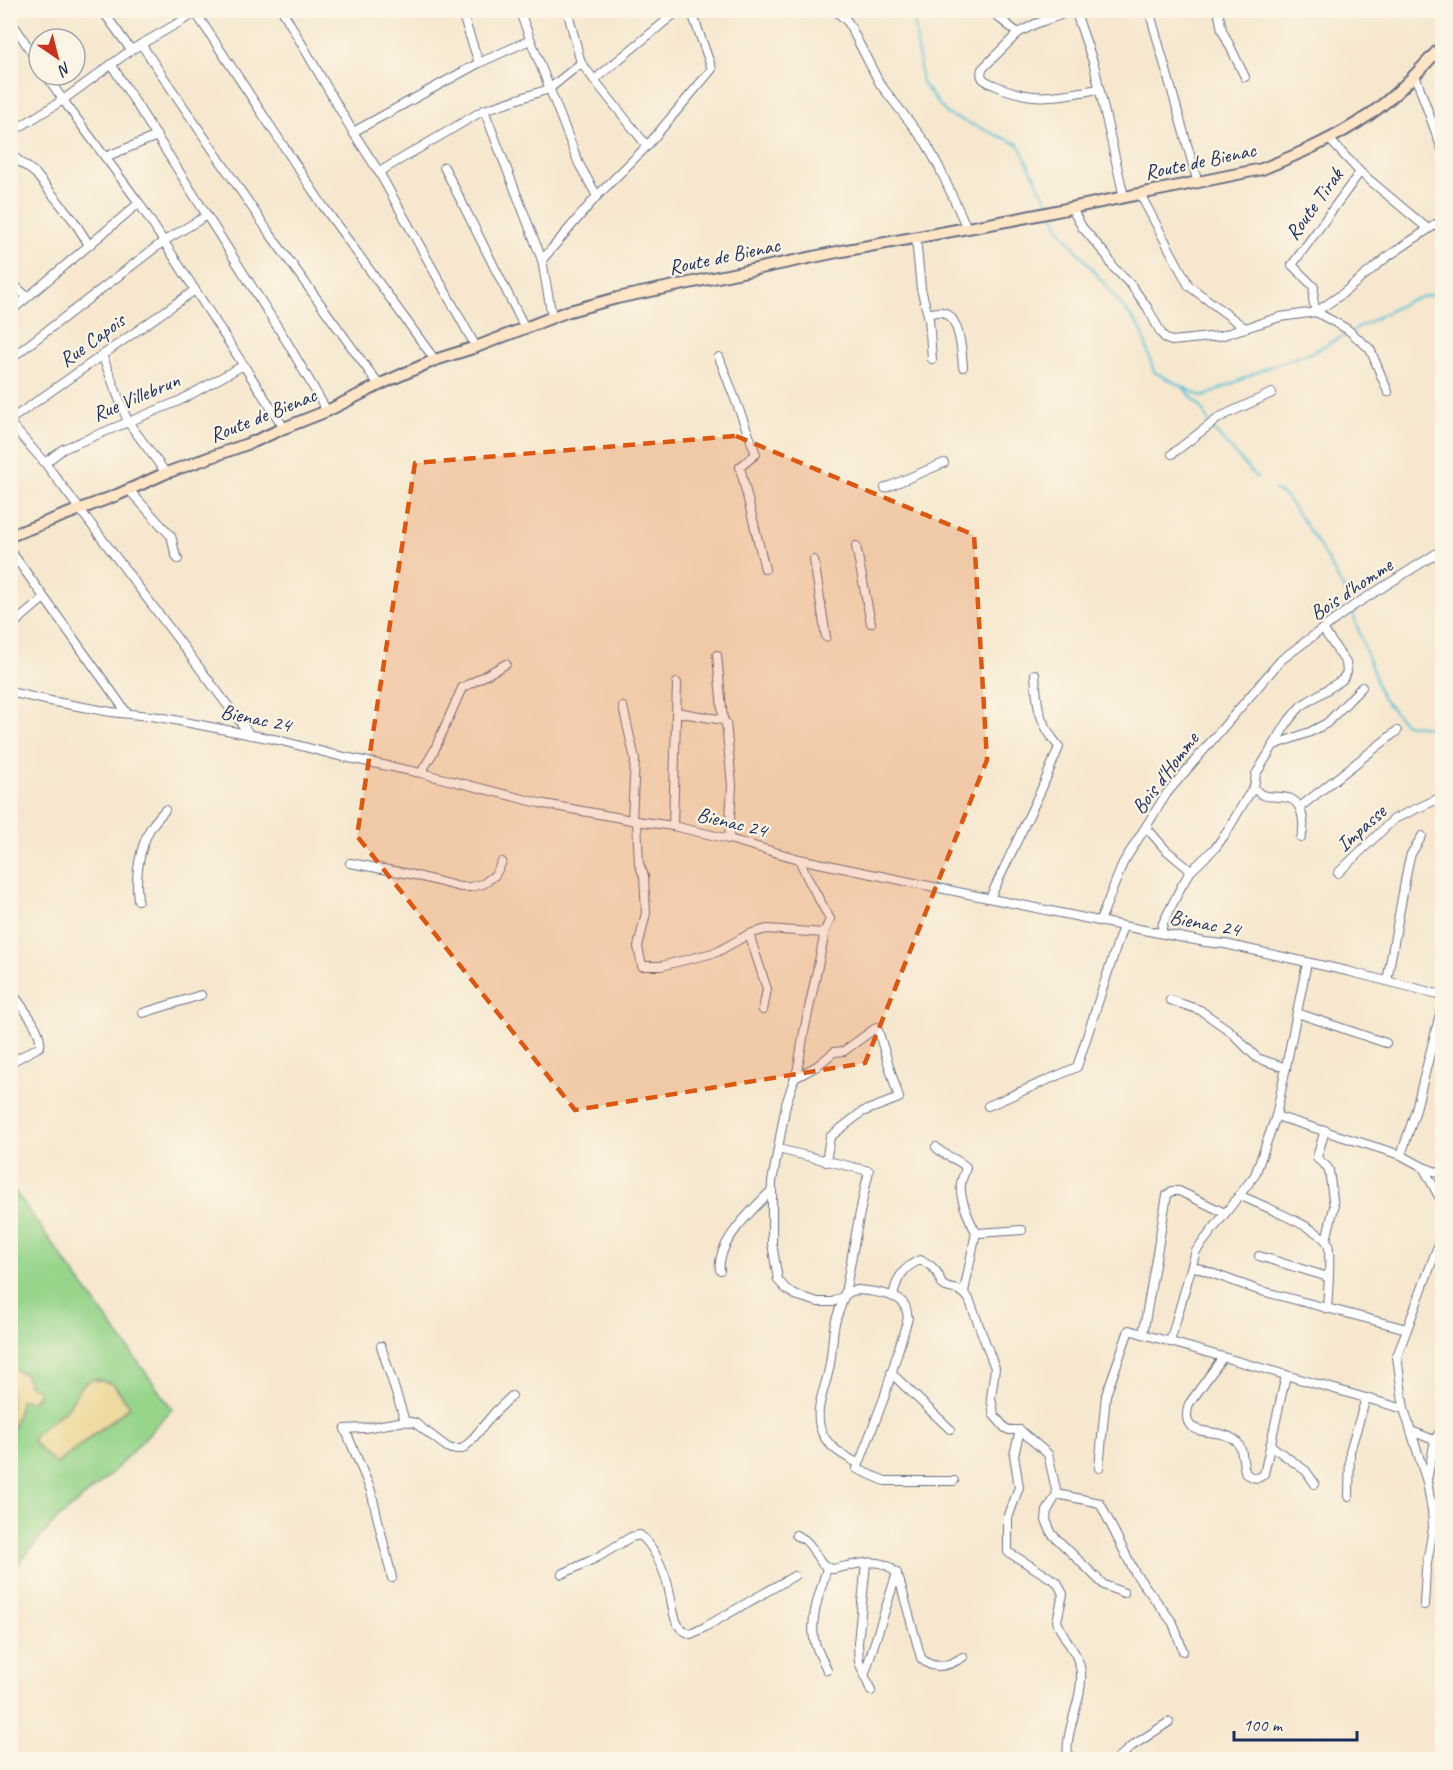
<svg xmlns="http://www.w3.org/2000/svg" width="1453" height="1770" font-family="Caveat,sans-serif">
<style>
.green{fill:#97d58b;stroke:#598274;stroke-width:1.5;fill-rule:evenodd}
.sand{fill:#eeda9e;stroke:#84847e;stroke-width:1.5}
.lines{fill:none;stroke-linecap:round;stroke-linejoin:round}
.stream{stroke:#5ac0d8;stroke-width:2}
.street-casing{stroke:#686f85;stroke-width:10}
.secondary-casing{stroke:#686f85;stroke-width:14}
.street{stroke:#fff;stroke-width:8}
.secondary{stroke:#fde5c5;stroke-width:10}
.marked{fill:#de5710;fill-opacity:0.2;stroke:#de5710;stroke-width:4.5;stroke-dasharray:12 8;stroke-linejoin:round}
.labels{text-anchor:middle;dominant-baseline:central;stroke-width:4.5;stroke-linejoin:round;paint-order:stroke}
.street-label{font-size:21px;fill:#1b2f5e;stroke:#fcf5e5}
</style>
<rect width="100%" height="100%" fill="#fcf5e5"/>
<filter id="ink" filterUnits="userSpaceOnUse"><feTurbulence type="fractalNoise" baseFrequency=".0167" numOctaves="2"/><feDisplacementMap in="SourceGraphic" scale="12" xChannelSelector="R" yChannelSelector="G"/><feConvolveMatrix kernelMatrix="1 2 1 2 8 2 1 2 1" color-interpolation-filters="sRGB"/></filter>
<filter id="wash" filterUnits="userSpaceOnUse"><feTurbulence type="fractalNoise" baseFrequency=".008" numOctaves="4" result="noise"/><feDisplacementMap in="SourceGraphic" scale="24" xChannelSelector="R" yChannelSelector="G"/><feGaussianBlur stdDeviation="1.35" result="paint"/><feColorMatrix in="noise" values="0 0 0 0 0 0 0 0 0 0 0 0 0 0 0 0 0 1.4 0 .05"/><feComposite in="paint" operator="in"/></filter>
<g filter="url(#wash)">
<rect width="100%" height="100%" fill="#f6e7ce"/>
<path class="green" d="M 10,1185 L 172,1409 L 109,1476 L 54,1522 L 11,1572 L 11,1431 L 13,1429 L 21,1400 L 33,1401 L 38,1396 L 28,1385 L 26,1375 L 13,1369 L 11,1370 ZM 96,1379 L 115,1386 L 130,1406 L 57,1464 L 34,1443 L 57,1416 L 68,1408 L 75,1396 Z"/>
<g class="sand">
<path d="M 13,1369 L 26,1375 L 28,1385 L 38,1389 L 39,1393 L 33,1401 L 21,1400 L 13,1429 L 11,1431 L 10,1370 Z"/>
<path d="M 92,1379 L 113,1384 L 130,1406 L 56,1464 L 34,1443 L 33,1439 L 36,1433 L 68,1408 L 81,1386 Z"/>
</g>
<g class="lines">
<g class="stream">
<path d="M 913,10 L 922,83 L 947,114 L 1018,144 L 1051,209"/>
<path d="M 1053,214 L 1062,232 L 1141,329 L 1154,372 L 1203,397 L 1273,365 L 1313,352 L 1347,334"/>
<path d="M 1352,331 L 1410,300 L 1442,292"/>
<path d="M 1182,386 L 1200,406 L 1209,422"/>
<path d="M 1211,427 L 1257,478"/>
<path d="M 1274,489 L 1286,497 L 1305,524 L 1320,547 L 1346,593 L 1350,605"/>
<path d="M 1352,611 L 1381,696 L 1405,724 L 1442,729"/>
</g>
</g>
</g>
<g filter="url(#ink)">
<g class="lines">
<defs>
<g id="street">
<path d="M 102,10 L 131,50"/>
<path d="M 194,10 L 323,206 L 435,360"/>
<path d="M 282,10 L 353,132 L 379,172 L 476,347"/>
<path d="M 461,10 L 479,63"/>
<path d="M 519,10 L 579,164 L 597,196 L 542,260"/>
<path d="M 835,10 L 848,22 L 880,84 L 926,143 L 939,167 L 967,228"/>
<path d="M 992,10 L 998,17 L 1018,33"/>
<path d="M 1074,10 L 1035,24 L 1018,33 L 982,69 C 979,79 985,81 994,85 C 1035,103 1057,96 1099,89"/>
<path d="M 1075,10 L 1094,65 L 1124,197"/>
<path d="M 1149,10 L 1198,183"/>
<path d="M 1218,10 L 1222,30 L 1245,77"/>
<path d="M 568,13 L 581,63 L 647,146"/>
<path d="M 10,19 L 39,64"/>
<path d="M 141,44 L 270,234 L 379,385"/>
<path d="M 111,64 L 287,342 L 327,411"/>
<path d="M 46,75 L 63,100 L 139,203 L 284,428"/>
<path d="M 1415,75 L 1441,147 L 1442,148"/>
<path d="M 594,80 L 679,10"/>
<path d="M 484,110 L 542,260 L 552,317"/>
<path d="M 353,132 L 479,63 L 530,40"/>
<path d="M 10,133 L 63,100 L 131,50 L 201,10"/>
<path d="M 1329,139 L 1360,172 L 1428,229"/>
<path d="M 10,154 L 35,173 L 74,221 L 89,245"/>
<path d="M 105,157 L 157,136"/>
<path d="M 444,167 L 525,328"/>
<path d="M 379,172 L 484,110 L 549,89 L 581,63"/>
<path d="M 1360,172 L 1292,265 L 1314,287 L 1313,299 L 1316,312 L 1347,329 L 1370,349 L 1388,392"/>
<path d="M 1140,194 L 1189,286 L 1245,328"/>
<path d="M 597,196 L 647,146 L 712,69 L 691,10"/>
<path d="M 1071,207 L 1082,227 L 1107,256 L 1113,267 L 1131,285 L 1147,307 L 1161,333 L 1166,339 L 1172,341 L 1220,336 L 1280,317 L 1316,312 L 1342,294 L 1387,257 L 1442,220"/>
<path d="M 916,238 L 921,289 L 929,319 L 932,359"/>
<path d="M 10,281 L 27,297"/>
<path d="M 10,312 L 139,203"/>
<path d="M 928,314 C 932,313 937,311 942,312 C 960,315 962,353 963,367"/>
<path d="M 102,355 L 128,422 L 166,473"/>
<path d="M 719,357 L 756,454 L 740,467 L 765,569"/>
<path d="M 10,359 L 164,241 L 206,216"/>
<path d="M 10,420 L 195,290"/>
<path d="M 10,423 L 45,463 L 250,735"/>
<path d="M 1172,454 L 1220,417 L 1272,393"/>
<path d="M 45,463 L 63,449 L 179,401 L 244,365"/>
<path d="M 885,488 L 944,463"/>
<path d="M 129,490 L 171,536 C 174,544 173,552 178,559"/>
<path d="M 856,546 L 871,623"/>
<path d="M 10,550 L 127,713"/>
<path d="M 814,560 L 826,637"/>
<path d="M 10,627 L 44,598"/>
<path d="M 717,655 L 723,720"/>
<path d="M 10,692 L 50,701 L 111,712 L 159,717 L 278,740 L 335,755 L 421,773 L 539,803 L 637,821 L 673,826 L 729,839 L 799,859 L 1123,926 L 1205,942 L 1225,944 L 1347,971 L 1442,995"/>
<path d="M 623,707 L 635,759 L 632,820"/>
<path d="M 676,712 L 723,720 L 726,723 L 732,785 L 729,839"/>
<path d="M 1274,745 L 1310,732 L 1327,723 L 1362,687"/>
<path d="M 421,773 L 434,751 L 462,688 L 506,664"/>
<path d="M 1254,787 C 1265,808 1295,783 1302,815 C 1304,823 1304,830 1301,838"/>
<path d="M 1300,807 L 1397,731"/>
<path d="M 637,821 L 639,864 L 644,876 L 646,913 L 638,947 L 642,966 L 661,966 L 717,952 L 749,934 L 767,929 L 824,933"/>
<path d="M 673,826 L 677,683"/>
<path d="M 1146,827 L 1165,849 L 1191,871"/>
<path d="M 799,859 L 808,879 L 830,919 L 824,933 L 823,942 L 804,1032 L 798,1068 L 786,1104 L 772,1182 L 772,1243 L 778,1280 L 785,1288 L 795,1295 L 818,1302 L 833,1302 L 852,1291 L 858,1290 C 870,1291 897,1294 904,1304 C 907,1308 907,1314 908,1318 L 884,1398 L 857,1469 L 885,1481 L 954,1481"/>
<path d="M 350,863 L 410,874 L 460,887 L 470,887 L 483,884 L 495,875 L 502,862"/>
<path d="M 1338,873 L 1394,819 L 1442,797"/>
<path d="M 990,898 L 1042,788 L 1059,747 C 1038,721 1037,707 1035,674"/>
<path d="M 138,900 C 135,876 139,850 150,829 C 154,822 160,816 165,810"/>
<path d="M 1100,921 L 1123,863 L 1167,793 L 1281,660 L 1353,606 L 1442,550"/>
<path d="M 1161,933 L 1163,923 L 1182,885 L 1191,871 L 1216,847 L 1226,833 L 1246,799 L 1254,787 L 1256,774 L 1289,720 L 1301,706 L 1342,680 L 1347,672 L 1346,663 L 1323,629"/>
<path d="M 749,934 L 767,989 L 763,1010"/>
<path d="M 1387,981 L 1408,865 L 1411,854 L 1422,836"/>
<path d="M 10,990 C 19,1003 43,1030 40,1046 L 37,1048 L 10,1063"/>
<path d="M 1170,1000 L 1200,1010 L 1230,1031 L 1257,1058 L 1286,1068"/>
<path d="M 143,1013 L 201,995"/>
<path d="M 1297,1013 L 1386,1043"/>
<path d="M 795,1078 L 817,1066 L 834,1052 L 844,1051 L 877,1027 L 899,1098 L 862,1112 L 830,1137 L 826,1162"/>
<path d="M 988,1106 L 1077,1067 L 1123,926"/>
<path d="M 1276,1116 L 1401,1155 L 1423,1167 L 1442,1202"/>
<path d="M 1325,1130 L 1317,1157 C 1319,1163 1326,1163 1329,1170 L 1334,1207 L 1326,1240"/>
<path d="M 936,1147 C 943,1156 957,1158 966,1167 C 965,1173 961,1179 961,1185 C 959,1197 970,1222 976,1232 L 979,1233 L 1022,1230"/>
<path d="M 778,1149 L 869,1171 C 859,1212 853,1252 845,1293 C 842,1305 836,1316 834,1328 C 832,1342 832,1356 829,1369 C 825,1389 815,1407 820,1427 C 825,1446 843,1455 859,1464"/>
<path d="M 1401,1155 L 1415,1113 L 1442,1006"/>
<path d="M 1423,1167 L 1442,1174"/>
<path d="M 1239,1195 C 1256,1203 1322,1229 1328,1244 C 1331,1254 1328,1295 1327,1309"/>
<path d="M 1259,1256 L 1328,1277"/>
<path d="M 1192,1266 L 1258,1290 L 1407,1329"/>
<path d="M 720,1270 C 716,1243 754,1208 772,1190"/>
<path d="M 964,1292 L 976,1232"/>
<path d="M 893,1297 C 896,1279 903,1267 920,1260 C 929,1263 935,1268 939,1276 C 940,1279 941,1284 943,1285 C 950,1292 958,1284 969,1299 L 995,1368 L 991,1398 L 994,1415 L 1005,1428 L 1009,1430 L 1020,1430 L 1048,1454 L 1057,1494 L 1100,1503 L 1135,1573 L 1173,1623 L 1183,1651"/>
<path d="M 1143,1334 L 1167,1195 L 1172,1191 L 1179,1191 L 1225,1213"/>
<path d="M 1170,1342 L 1196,1251 L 1255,1175 L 1276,1116 L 1307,963"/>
<path d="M 381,1346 L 405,1421"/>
<path d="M 1223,1357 L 1189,1404 C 1177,1443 1220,1424 1237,1442 C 1244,1450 1242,1464 1246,1474 C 1253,1478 1258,1480 1264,1474 L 1286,1375"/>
<path d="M 891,1373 L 950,1429"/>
<path d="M 1020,1430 L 1014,1455 L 1019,1487 L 1008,1518 L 1008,1552 L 1057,1582 L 1063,1594 L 1057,1621 C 1063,1640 1079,1652 1081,1672 C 1083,1702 1064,1729 1068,1760"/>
<path d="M 1411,1431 L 1442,1443"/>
<path d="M 1270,1445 L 1306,1471 L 1315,1484"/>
<path d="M 1099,1468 L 1106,1395 L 1129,1330 L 1404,1409"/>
<path d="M 1427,1480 L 1435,1440 L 1442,1428"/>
<path d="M 1057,1494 L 1047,1511 L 1046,1520 L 1052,1534 L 1104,1585 L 1124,1593"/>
<path d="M 1349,1496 L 1350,1451 L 1366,1398"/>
<path d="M 796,1535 C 799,1537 802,1538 805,1540 C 816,1549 818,1567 833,1569 C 857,1564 890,1552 900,1582 L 921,1658 C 933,1671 949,1666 963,1657"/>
<path d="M 866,1563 L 858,1643 L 859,1662 L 871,1691"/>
<path d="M 562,1574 L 598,1557 L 631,1537 L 640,1535 C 653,1544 666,1574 669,1590 C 672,1600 672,1613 677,1623 C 680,1629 685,1632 691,1634 L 705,1627 L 794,1576"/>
<path d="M 392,1578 L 371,1491 L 345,1429 L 365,1428 L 405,1421 L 415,1423 L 447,1447 L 451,1449 L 462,1449 L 470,1442 L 495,1412 L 512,1396"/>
<path d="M 1424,1605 L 1426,1569 L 1433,1528 L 1432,1510 L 1427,1482 L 1404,1409 L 1397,1356 L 1442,1235"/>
<path d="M 827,1670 C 823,1660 816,1650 814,1639 C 810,1616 821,1590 827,1568"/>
<path d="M 864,1676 L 897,1573"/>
<path d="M 1116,1760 L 1132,1746 L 1169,1722"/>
</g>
<path id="secondary" d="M 10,536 L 117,495 L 166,473 L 253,442 L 284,428 L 327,411 L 383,383 L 435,360 L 476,347 L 566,312 L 617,298 L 842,251 L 1017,219 L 1262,169 C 1299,154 1336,138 1369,115 C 1396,96 1420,70 1442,46"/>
</defs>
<use href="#street" class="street-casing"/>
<use href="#secondary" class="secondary-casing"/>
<use href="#street" class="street"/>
<use href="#secondary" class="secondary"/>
</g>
</g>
<path class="marked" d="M 736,436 L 974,535 L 987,760 L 865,1063 L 575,1110 L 357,836 L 415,463 Z"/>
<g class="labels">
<g class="street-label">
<text transform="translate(1200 161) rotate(-12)">Route de Bienac</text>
<text transform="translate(1314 204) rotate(-54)">Route Tirak</text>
<text transform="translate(724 256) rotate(-12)">Route de Bienac</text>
<text transform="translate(92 340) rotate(-36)">Rue Capois</text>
<text transform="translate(136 397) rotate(-23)">Rue Villebrun</text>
<text transform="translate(263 415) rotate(-22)">Route de Bienac</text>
<text transform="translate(1351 589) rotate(-34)">Bois d'homme</text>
<text transform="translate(256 718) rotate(12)">Bienac 24</text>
<text transform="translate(1165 773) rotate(-53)">Bois d'Homme</text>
<text transform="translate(732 822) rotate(14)">Bienac 24</text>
<text transform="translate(1361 828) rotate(-42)">Impasse</text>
<text transform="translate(1205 923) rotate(11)">Bienac 24</text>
</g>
</g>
<rect width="1453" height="1770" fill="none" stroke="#fcf5e5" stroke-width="36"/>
<g transform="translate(57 57) rotate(145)"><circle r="28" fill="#fcf5e5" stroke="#a2a6af" stroke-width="1.5"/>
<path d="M0-4.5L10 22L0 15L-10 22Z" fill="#c8321e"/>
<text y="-9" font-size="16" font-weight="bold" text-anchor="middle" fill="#1b2f5e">N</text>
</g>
<path d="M1234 1731v9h123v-9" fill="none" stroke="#1b2f5e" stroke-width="3"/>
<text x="1243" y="1731" font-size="18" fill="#1b2f5e" stroke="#fcf5e5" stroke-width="4.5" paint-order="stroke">100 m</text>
</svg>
